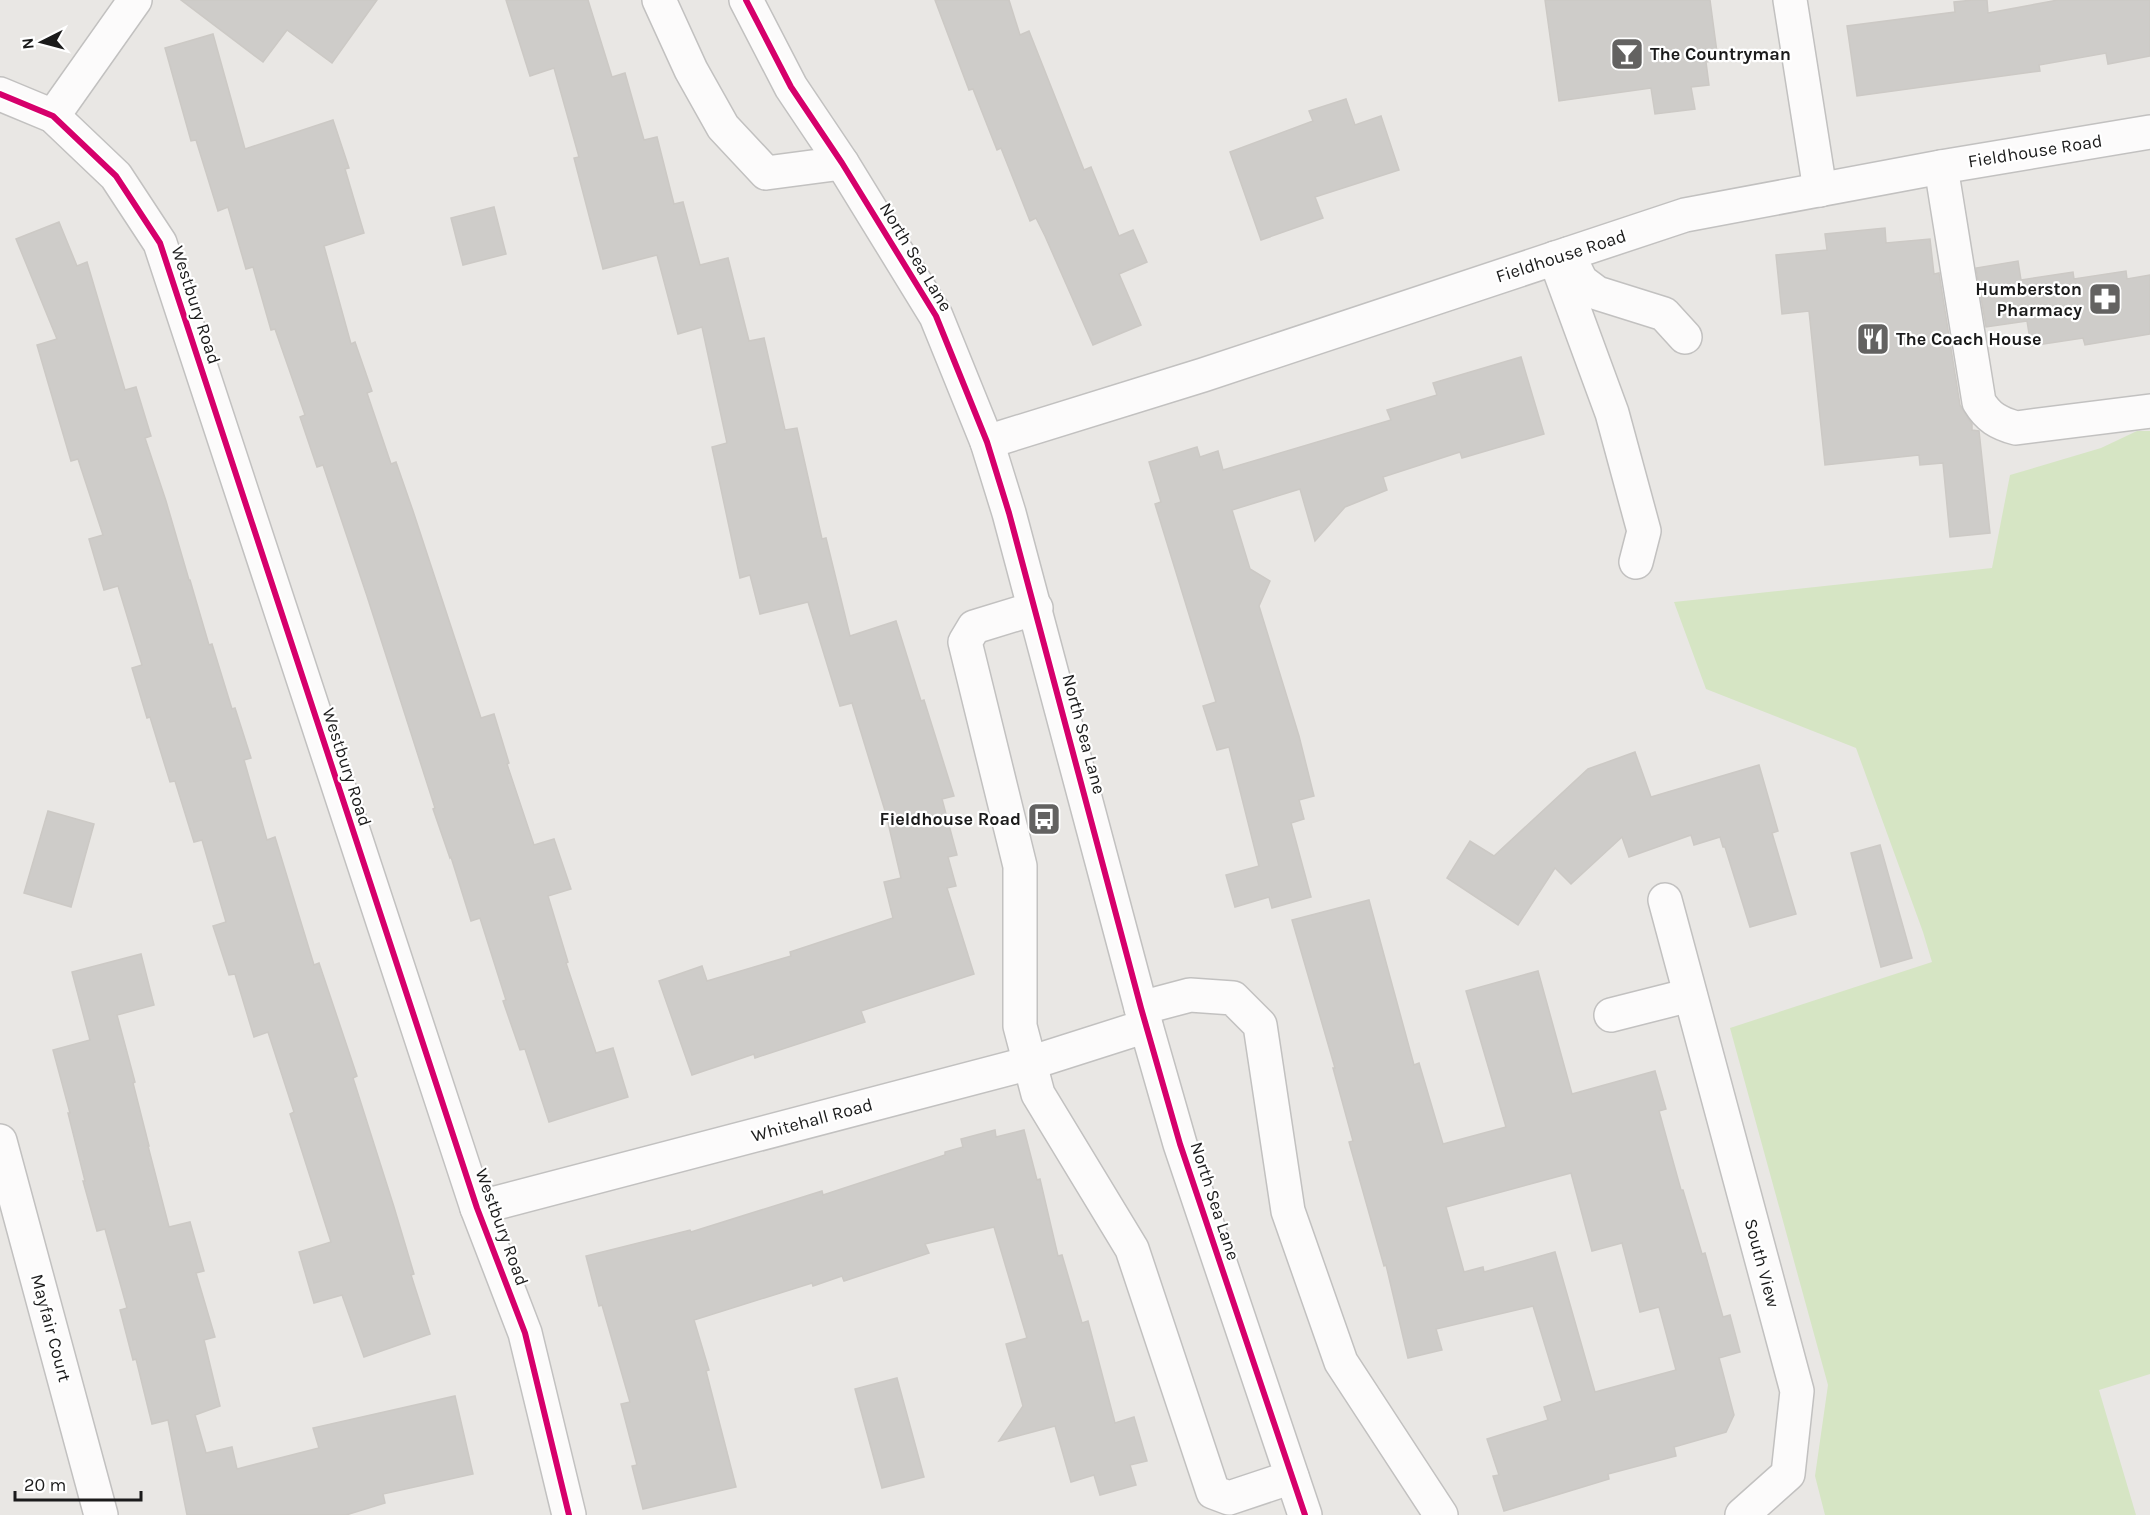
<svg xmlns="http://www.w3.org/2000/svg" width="2150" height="1515" font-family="Karla,sans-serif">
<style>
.grass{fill:#d6e5c4}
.building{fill:#ceccc9;stroke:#ccc9c5;stroke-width:1.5;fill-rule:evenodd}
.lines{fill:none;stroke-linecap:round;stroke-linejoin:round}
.minor-casing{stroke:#c2c1c0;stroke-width:36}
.minor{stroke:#fcfbfb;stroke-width:33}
.cycleway-casing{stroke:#fff;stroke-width:10}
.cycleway{stroke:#d6006c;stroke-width:6}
.labels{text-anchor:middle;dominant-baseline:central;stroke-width:4.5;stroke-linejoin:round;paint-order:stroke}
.poi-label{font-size:18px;font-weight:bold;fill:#1b1b1b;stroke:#fff;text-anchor:start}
.street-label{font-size:18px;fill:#1b1b1b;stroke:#fff}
</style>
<rect width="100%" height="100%" fill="#e9e7e4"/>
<path class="grass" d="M 2137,431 L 2150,431 L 2150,1374 L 2099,1390 L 2136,1515 L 1825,1515 L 1815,1476 L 1828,1385 L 1730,1028 L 1932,962 L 1923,932 L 1856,748 L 1706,689 L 1674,602 L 1992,568 L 2010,475 L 2101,448 Z"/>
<g class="building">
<path d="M 181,0 L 377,0 L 332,63 L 287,30 L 263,62 Z"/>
<path d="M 506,0 L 588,0 L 612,77 L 625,73 L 644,140 L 657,137 L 674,204 L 683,202 L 700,265 L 728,258 L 749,341 L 764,338 L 785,430 L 797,428 L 822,539 L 826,538 L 850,636 L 896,621 L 921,701 L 924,700 L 954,796 L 942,799 L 957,855 L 948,857 L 956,886 L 947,888 L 974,974 L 861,1011 L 865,1022 L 755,1058 L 754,1054 L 692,1075 L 659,981 L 702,966 L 707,981 L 791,956 L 790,952 L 893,918 L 884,882 L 901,878 L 886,814 L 852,703 L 840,706 L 808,602 L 760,614 L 750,575 L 740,578 L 712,447 L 727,443 L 702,327 L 678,334 L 657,255 L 603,269 L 574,158 L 579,157 L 554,68 L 530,76 Z"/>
<path d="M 935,0 L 1009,0 L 1020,35 L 1029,31 L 1084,170 L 1091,167 L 1119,236 L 1133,230 L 1147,262 L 1119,274 L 1141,325 L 1093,345 L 1045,236 L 1036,218 L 1030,221 L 1001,148 L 997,150 L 973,89 L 969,90 Z"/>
<path d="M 1545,0 L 1710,0 L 1718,60 L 1706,62 L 1709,85 L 1691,87 L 1695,109 L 1655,114 L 1651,88 L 1559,101 Z"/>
<path d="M 1973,0 L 1987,0 L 1988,13 L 2058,0 L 2150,0 L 2150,56 L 2108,64 L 2106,53 L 2039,65 L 2040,71 L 1857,96 L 1847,26 L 1955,12 L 1954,2 Z"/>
<path d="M 213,34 L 245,149 L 333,120 L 349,168 L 345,169 L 364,233 L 324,246 L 351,344 L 355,342 L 372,391 L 367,393 L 391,464 L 396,462 L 413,511 L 481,718 L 494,714 L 509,763 L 507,764 L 534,845 L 554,839 L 571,889 L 548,896 L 568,962 L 566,963 L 596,1053 L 613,1048 L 628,1097 L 549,1122 L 525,1049 L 520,1050 L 503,1001 L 506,1000 L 480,918 L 471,921 L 451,857 L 450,858 L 433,809 L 435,808 L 367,596 L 323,465 L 317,467 L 300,417 L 305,415 L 275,329 L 271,330 L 253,267 L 246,269 L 228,207 L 218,211 L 196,140 L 191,141 L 165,48 Z"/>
<path d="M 1346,99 L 1355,125 L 1381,116 L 1399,170 L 1315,197 L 1323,218 L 1261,240 L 1230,152 L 1313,121 L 1309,111 Z"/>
<path d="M 494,207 L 506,254 L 463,265 L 451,218 Z"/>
<path d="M 59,222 L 77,266 L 87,262 L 125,390 L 136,387 L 151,436 L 145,438 L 166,501 L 189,580 L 190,580 L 209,645 L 212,644 L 232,709 L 235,708 L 251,758 L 244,760 L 267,840 L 275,837 L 314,965 L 319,963 L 357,1076 L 353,1078 L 394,1207 L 414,1274 L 411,1275 L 430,1334 L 364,1357 L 342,1295 L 314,1303 L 299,1252 L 331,1242 L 290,1114 L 294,1112 L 268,1032 L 254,1037 L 235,974 L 229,975 L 213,926 L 226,922 L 202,840 L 194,842 L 175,781 L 170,782 L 150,717 L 147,718 L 132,668 L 142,665 L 118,586 L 104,590 L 89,539 L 103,535 L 78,459 L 71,461 L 37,345 L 57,339 L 16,239 Z"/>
<path d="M 1885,228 L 1886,243 L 1930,239 L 1934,274 L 1939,273 L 1960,405 L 1972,424 L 1972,430 L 1979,431 L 1990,533 L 1950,537 L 1943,463 L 1920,465 L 1919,455 L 1825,465 L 1809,311 L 1782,314 L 1776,255 L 1827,250 L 1825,234 Z"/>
<path d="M 2018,261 L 2021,280 L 2073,272 L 2074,279 L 2126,271 L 2127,279 L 2150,275 L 2150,334 L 2085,345 L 2083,338 L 2031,346 L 2027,321 L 1986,327 L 1976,268 Z"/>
<path d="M 1521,357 L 1544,434 L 1462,458 L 1460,452 L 1383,477 L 1387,490 L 1345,507 L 1315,541 L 1300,489 L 1232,510 L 1250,569 L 1270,581 L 1259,606 L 1299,736 L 1314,796 L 1299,800 L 1304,819 L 1291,823 L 1311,897 L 1272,908 L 1269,897 L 1235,907 L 1226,875 L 1259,866 L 1229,747 L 1217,750 L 1203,706 L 1216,702 L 1155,504 L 1161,502 L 1149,462 L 1197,447 L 1200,457 L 1218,451 L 1223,470 L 1391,420 L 1387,410 L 1437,395 L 1433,383 Z"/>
<path d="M 1635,752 L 1651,797 L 1759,765 L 1778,831 L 1772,833 L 1796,914 L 1750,927 L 1725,847 L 1723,847 L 1720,837 L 1694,845 L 1691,835 L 1629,857 L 1622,837 L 1571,884 L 1555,868 L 1518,925 L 1447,878 L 1470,841 L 1494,856 L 1588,769 Z"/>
<path d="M 48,811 L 94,824 L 71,907 L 24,893 Z"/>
<path d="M 1880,845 L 1912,958 L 1881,967 L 1851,853 Z"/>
<path d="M 1369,900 L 1414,1065 L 1419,1063 L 1443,1144 L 1506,1127 L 1466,991 L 1538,971 L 1572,1094 L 1655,1071 L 1666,1109 L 1659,1111 L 1681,1190 L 1683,1190 L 1702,1254 L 1705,1253 L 1723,1317 L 1730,1315 L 1740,1352 L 1719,1358 L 1734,1415 L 1726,1432 L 1674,1447 L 1676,1456 L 1608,1474 L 1609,1479 L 1504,1511 L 1493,1476 L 1499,1475 L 1487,1439 L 1548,1420 L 1544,1407 L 1562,1401 L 1533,1306 L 1436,1329 L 1442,1350 L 1408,1358 L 1386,1265 L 1384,1266 L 1349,1142 L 1353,1141 L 1333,1068 L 1335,1068 L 1292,920 ZM 1571,1173 L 1592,1251 L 1622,1243 L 1640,1312 L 1659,1307 L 1676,1370 L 1595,1392 L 1555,1252 L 1484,1272 L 1483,1267 L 1464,1272 L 1446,1207 Z"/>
<path d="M 141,954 L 154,1005 L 117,1015 L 135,1082 L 133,1083 L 149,1146 L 148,1146 L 169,1227 L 190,1222 L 204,1271 L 196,1273 L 215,1337 L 204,1340 L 220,1406 L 195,1415 L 206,1453 L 232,1447 L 237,1469 L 319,1448 L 313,1428 L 455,1396 L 473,1474 L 383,1494 L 385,1503 L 346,1515 L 187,1515 L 168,1420 L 152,1424 L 136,1359 L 133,1360 L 120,1310 L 127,1308 L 105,1229 L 97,1231 L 83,1181 L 85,1181 L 68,1113 L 70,1113 L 53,1050 L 90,1040 L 72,972 Z"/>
<path d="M 995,1130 L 996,1137 L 1024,1130 L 1037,1180 L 1040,1179 L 1058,1256 L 1062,1255 L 1082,1323 L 1088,1321 L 1115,1423 L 1134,1417 L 1147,1461 L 1130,1465 L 1136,1485 L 1100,1495 L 1094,1475 L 1071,1482 L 1055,1426 L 999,1441 L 1023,1406 L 1006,1344 L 1027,1338 L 994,1227 L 925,1244 L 929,1253 L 844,1281 L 842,1276 L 813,1286 L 812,1283 L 694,1320 L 709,1370 L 706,1371 L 736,1487 L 643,1509 L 632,1466 L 637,1465 L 621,1404 L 630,1402 L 602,1305 L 599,1306 L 586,1256 L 690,1230 L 691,1232 L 822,1191 L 823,1195 L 945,1155 L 945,1152 L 963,1147 L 961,1139 Z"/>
<path d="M 897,1378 L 924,1477 L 882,1488 L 855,1389 Z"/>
</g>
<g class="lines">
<defs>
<g id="minor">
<path d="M 659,0 L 691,70 L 723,127 L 766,173 L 842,163"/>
<path d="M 746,0 L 791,87 L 842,163 L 936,316 L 987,442 L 1009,513 L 1141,1008 L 1180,1144 L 1305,1515"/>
<path d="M 1790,0 L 1820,190"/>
<path d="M 0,94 L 53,116 L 116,176 L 160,243 L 477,1208 L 525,1333 L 569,1515"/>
<path d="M 53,116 L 135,0"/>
<path d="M 1941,167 L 1979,402 C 1988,417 1998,423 2016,428 L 2150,411"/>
<path d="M 1568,254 L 1581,281 L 1597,293 L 1664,314 L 1685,337"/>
<path d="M 1555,258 L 1612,413 L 1644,531 L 1636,562"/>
<path d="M 987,442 L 1203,375 L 1685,215 L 1941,167 L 2150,132"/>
<path d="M 1036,608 L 974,627 L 965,642 L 1020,866 L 1020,1026 L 1038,1094 L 1132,1249 L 1213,1492 L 1229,1498 L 1292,1477"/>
<path d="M 1665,900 L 1797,1391 L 1788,1474 L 1742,1515"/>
<path d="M 1141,1008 L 1190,995 L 1233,998 L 1260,1025 L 1288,1211 L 1341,1362 L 1441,1515"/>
<path d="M 1611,1015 L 1690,995"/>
<path d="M 0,1141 L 101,1515"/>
<path d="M 477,1208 L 1030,1063 L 1146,1026"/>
</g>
</defs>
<use href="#minor" class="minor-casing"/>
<use href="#minor" class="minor"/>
<defs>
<g id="cycleway">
<path d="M 746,0 L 791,87 L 842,163 L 936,316 L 987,442 L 1009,513 L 1141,1008 L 1180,1144 L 1305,1515"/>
<path d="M 0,94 L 53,116 L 116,176 L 160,243 L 477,1208 L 525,1333 L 569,1515"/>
</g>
</defs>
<use href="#cycleway" class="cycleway-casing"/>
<use href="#cycleway" class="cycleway"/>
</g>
<defs>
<symbol id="bar-square" viewBox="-11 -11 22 22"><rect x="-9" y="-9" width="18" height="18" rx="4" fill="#636261" stroke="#fff"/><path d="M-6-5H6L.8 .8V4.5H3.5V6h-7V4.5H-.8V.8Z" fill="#fff"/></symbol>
<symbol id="pharmacy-square" viewBox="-11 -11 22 22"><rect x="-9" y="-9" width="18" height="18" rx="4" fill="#636261" stroke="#fff"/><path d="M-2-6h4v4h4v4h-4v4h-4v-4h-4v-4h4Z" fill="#fff"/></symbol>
<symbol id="restaurant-square" viewBox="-11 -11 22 22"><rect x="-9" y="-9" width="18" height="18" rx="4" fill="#636261" stroke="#fff"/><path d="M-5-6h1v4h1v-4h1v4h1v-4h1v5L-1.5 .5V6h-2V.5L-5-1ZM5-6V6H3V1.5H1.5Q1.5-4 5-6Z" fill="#fff"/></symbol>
<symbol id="bus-square" viewBox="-11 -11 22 22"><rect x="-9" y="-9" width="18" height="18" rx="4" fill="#636261" stroke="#fff"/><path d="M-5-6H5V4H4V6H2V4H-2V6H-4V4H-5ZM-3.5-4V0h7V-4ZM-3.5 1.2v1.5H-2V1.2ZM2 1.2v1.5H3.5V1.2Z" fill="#fff"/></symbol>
</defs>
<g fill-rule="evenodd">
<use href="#bar-square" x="1608" y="35" width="38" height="38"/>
<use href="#pharmacy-square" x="2086" y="280" width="38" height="38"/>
<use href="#restaurant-square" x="1854" y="320" width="38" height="38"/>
<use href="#bus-square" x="1025" y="800" width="38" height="38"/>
</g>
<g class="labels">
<g class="poi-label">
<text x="1650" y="54">The Countryman</text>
<text x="2082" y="289" text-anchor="end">Humberston<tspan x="2082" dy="21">Pharmacy</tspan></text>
<text x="1896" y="339">The Coach House</text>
<text x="1021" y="819" text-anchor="end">Fieldhouse Road</text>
</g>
<g class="street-label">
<text transform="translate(2035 151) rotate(-9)">Fieldhouse Road</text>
<text transform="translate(1561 256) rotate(-18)">Fieldhouse Road</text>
<text transform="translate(916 257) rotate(59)">North Sea Lane</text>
<text transform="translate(196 305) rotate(72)">Westbury Road</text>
<text transform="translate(1084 734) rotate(75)">North Sea Lane</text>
<text transform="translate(347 767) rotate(72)">Westbury Road</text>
<text transform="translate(812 1120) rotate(-15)">Whitehall Road</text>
<text transform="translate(1215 1201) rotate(72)">North Sea Lane</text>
<text transform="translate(502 1227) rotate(70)">Westbury Road</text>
<text transform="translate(1762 1263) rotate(75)">South View</text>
<text transform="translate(51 1328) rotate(75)">Mayfair Court</text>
</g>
</g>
<g transform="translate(42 42) rotate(264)" stroke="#ffffff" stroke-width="4.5" paint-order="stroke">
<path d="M0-4.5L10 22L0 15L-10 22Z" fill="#1b1b1b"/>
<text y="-9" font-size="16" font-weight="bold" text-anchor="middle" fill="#1b1b1b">N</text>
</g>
<path d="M15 1491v9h126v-9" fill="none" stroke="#1b1b1b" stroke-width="3"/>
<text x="24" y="1491" font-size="18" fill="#1b1b1b" stroke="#ffffff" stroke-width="4.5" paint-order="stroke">20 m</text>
</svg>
